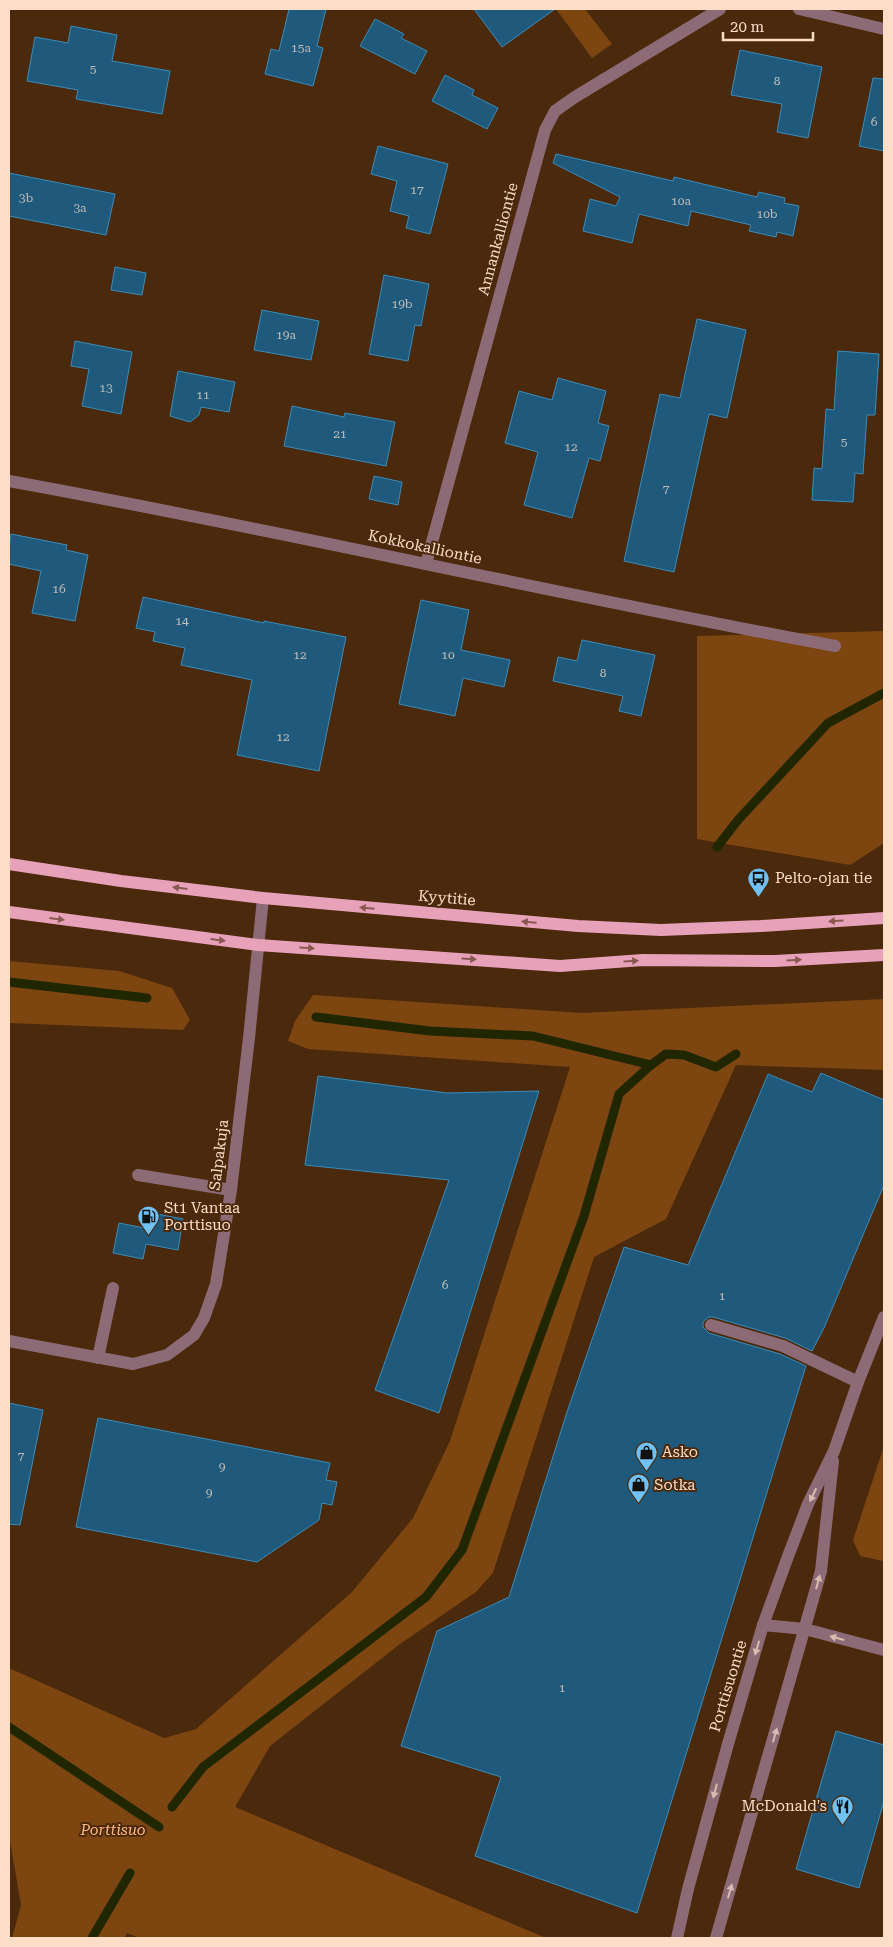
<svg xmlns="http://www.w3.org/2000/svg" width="893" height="1947" font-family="'Roboto Serif',serif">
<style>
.green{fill:#7d4510}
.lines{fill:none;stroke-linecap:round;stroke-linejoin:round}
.stream{stroke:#202600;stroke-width:9}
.building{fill:#1f5a7c;stroke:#398cbc}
.minor{stroke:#8d6b76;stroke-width:12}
.major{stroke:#e7a2b9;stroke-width:12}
.oneway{fill:#895951}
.oneway2{fill:#dabbaf}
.labels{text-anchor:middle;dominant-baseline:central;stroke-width:4;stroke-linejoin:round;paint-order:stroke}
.number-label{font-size:12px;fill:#c4bcb5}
.street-label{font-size:15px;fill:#fbddc8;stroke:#4a290c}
.poi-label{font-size:15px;fill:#fbddc8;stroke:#4a290c;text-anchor:start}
.park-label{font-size:15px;font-style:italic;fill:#fdb783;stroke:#4a290c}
</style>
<rect width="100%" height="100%" fill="#4a290c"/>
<g class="green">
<path d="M 556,9 L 585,9 L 612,44 L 592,58 Z"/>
<path d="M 884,631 L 884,843 L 850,865 L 697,839 L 697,636 Z"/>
<path d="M 9,961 L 119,971 L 172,988 L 190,1020 L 183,1030 L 9,1023 Z"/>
<path d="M 313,995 L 581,1013 L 884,999 L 884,1070 L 736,1065 L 666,1219 L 594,1257 L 493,1573 L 476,1592 L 400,1644 L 270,1746 L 235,1807 L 546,1938 L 139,1938 L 127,1933 L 125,1938 L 12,1938 L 21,1905 L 9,1835 L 9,1668 L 164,1738 L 196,1729 L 352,1592 L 413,1518 L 450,1441 L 570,1067 L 308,1049 L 288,1041 L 295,1021 Z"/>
<path d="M 884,1446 L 884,1576 L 883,1561 L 860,1556 L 853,1540 Z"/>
</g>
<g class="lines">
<g class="stream">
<path d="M 717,847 L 738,820 L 828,723 L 884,693"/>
<path d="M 9,982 L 147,998"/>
<path d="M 316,1017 L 430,1031 L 533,1036 L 651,1065"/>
<path d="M 9,1727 L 159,1827"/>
<path d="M 172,1807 L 203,1767 L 426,1597 L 462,1550 L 584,1216 L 619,1094 L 651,1065 L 666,1054 L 684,1055 L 716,1067 L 736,1054"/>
<path d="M 92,1938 L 130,1873"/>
</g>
</g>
<g class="building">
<path d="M 289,9 L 326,9 L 317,46 L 323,48 L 313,86 L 265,74 L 271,49 L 279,51 Z"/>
<path d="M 474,9 L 555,9 L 502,47 Z"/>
<path d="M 375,19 L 404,34 L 401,38 L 427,51 L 415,74 L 360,46 Z"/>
<path d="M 71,26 L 117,35 L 112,61 L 170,71 L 162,114 L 76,99 L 78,90 L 27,81 L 35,37 L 68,43 Z"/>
<path d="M 740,50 L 822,67 L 808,138 L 777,132 L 782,104 L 731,95 Z"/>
<path d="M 445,75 L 474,90 L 472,95 L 498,108 L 487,129 L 432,101 Z"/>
<path d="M 873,78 L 884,79 L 884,151 L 859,146 Z"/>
<path d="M 378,146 L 448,164 L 430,234 L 406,228 L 409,216 L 390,211 L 397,181 L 371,174 Z"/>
<path d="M 556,154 L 673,181 L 674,177 L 757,197 L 759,192 L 785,198 L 784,203 L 799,206 L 793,236 L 777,232 L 776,237 L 749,231 L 751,225 L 691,211 L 688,226 L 639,214 L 632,243 L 583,231 L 590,199 L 616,206 L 620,197 L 553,163 Z"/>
<path d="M 9,173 L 115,194 L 106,235 L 9,216 Z"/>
<path d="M 115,267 L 146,273 L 142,295 L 111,290 Z"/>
<path d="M 384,275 L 429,284 L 421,326 L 415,325 L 408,361 L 369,354 Z"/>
<path d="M 262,310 L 319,321 L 311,360 L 254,350 Z"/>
<path d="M 697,319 L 746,330 L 727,418 L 709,414 L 674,572 L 624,561 L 660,394 L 680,398 Z"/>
<path d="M 75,341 L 132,352 L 121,414 L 82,406 L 89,369 L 71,366 Z"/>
<path d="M 838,351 L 879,354 L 875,415 L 867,415 L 863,474 L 855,473 L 853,502 L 812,500 L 814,468 L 822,469 L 826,409 L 834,410 Z"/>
<path d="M 178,371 L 235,382 L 229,412 L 201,407 L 199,415 L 190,422 L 170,416 Z"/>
<path d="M 558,378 L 606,391 L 598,423 L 609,426 L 600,461 L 589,458 L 572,518 L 524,505 L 538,452 L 505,443 L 519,391 L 552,400 Z"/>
<path d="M 292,406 L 344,417 L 345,413 L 395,422 L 386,466 L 284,446 Z"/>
<path d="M 374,476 L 402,482 L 398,505 L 369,499 Z"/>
<path d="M 11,534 L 67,545 L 66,550 L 88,555 L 75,621 L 32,613 L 41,571 L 9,564 L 9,547 Z"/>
<path d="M 143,597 L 264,623 L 264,621 L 346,637 L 319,771 L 237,755 L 252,680 L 181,665 L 185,648 L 153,641 L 155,632 L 136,628 Z"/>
<path d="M 421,600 L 469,610 L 461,650 L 510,660 L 504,687 L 463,678 L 455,716 L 399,704 Z"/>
<path d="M 582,640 L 655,655 L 641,716 L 619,711 L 623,696 L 553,681 L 558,657 L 577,661 Z"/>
<path d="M 821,1073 L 884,1100 L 884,1185 L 824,1328 L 812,1351 L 785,1338 L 713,1317 L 709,1317 L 703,1322 L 703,1327 L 709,1333 L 780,1354 L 806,1366 L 637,1913 L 475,1856 L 501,1777 L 401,1746 L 437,1631 L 509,1597 L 567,1412 L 624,1247 L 688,1265 L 768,1074 L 812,1092 Z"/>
<path d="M 318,1076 L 447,1093 L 539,1091 L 439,1413 L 375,1390 L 449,1180 L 305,1165 Z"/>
<path d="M 152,1213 L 183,1219 L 178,1250 L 146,1244 L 143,1259 L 113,1253 L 119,1223 L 149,1229 Z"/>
<path d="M 9,1403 L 43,1410 L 20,1525 L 9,1524 Z"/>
<path d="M 98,1418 L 330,1463 L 326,1480 L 337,1482 L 332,1505 L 322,1503 L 319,1520 L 257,1562 L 76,1527 Z"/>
<path d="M 836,1731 L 884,1745 L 884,1801 L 859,1888 L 796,1869 Z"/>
</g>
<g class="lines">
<g class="minor">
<path d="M 799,9 L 884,29"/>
<path d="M 9,481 C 285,531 558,595 835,646"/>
<path d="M 426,564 L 545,130 L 555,111 L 575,97 L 720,9"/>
<path d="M 138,1175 L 231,1190"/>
<path d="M 711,1325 L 783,1346 L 858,1382"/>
<path d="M 9,1341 L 133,1364 L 167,1355 L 194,1335 L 204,1318 L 216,1284 L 231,1190 L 249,1038 L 263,898"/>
<path d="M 98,1358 L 113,1288"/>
<path d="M 763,1625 L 805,1629 L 884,1650"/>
<path d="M 677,1938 L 688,1889 L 728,1744 L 763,1625 L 787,1559 L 808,1504 L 834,1451 L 858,1382 L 884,1317"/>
<path d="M 716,1938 L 821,1571 L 833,1461"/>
</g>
<g class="major">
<path d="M 9,864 L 121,881 L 263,898 L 578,926 L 661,930 L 761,926 L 884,918"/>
<path d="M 9,912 L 258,945 L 560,966 L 643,960 L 775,961 L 884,955"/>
</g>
</g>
<defs><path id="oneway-solid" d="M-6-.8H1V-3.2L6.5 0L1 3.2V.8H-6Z" transform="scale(1.25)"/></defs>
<g class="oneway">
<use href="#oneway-solid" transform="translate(180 888) rotate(-173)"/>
<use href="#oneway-solid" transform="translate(367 908) rotate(-175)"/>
<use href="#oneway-solid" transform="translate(57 919) rotate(7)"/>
<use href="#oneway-solid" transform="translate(836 921) rotate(176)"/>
<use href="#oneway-solid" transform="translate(529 922) rotate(-175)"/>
<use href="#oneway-solid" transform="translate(218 940) rotate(7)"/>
<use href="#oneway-solid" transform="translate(307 948) rotate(4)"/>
<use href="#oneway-solid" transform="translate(469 959) rotate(4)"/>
<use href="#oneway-solid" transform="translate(794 960) rotate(-3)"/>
<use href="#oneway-solid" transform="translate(631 961) rotate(-4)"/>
</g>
<g class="oneway2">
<use href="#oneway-solid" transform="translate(813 1495) rotate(116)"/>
<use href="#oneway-solid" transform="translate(818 1582) rotate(-75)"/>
<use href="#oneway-solid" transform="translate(837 1638) rotate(-165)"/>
<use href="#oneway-solid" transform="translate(757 1648) rotate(107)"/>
<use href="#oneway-solid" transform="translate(775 1735) rotate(-74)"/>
<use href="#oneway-solid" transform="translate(715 1791) rotate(105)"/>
<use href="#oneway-solid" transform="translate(730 1891) rotate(-74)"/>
</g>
<defs>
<symbol id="bus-pin" viewBox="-11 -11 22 30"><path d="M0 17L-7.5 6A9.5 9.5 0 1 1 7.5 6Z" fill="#70c2f4" stroke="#4a290c"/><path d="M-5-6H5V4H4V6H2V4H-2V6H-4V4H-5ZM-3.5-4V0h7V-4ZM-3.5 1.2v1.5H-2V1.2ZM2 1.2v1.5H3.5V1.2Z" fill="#111"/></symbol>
<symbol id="fuel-pin" viewBox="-11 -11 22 30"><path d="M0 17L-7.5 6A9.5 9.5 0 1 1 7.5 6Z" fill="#70c2f4" stroke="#4a290c"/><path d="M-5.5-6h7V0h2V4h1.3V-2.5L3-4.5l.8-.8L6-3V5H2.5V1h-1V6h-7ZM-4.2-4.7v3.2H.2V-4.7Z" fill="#111"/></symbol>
<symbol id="shop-pin" viewBox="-11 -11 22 30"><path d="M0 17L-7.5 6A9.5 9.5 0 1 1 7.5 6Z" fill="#70c2f4" stroke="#4a290c"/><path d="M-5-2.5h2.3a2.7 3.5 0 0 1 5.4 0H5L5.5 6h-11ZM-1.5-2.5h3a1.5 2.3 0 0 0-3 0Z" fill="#111"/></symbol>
<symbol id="restaurant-pin" viewBox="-11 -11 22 30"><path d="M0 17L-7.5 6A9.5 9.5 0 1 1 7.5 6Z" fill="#70c2f4" stroke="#4a290c"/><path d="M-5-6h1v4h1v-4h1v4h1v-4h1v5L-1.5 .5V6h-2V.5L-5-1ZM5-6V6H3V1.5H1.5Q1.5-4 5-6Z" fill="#111"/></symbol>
</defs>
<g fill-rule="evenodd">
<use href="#bus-pin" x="746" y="866" width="25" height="34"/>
<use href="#fuel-pin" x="136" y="1204" width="25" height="34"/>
<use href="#shop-pin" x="634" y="1440" width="25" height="34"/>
<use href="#shop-pin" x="626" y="1472" width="25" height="34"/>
<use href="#restaurant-pin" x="830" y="1794" width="25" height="34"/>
</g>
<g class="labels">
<g class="number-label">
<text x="301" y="48">15a</text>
<text x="93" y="69">5</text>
<text x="777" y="81">8</text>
<text x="874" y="122">6</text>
<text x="417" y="190">17</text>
<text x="26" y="198">3b</text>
<text x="681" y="201">10a</text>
<text x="80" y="208">3a</text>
<text x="767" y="214">10b</text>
<text x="402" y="304">19b</text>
<text x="286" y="335">19a</text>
<text x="106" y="388">13</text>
<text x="203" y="395">11</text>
<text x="340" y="434">21</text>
<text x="844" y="442">5</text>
<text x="571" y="447">12</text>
<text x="666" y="489">7</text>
<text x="59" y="589">16</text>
<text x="182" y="621">14</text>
<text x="300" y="655">12</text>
<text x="448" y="655">10</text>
<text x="603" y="673">8</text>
<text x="283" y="737">12</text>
<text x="445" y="1285">6</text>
<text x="722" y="1296">1</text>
<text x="21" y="1456">7</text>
<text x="222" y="1467">9</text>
<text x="209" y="1493">9</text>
<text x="562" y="1688">1</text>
</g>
<g class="street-label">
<text transform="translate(498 239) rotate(-75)">Annankalliontie</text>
<text transform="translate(425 547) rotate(12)">Kokkokalliontie</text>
<text transform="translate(447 898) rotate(5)">Kyytitie</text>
<text transform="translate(219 1155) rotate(-83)">Salpakuja</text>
<text transform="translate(728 1686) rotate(-73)">Porttisuontie</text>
</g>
<g class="poi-label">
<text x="775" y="878">Pelto-ojan tie</text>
<text x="164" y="1208">St1 Vantaa<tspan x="164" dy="17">Porttisuo</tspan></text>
<text x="662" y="1452">Asko</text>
<text x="654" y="1485">Sotka</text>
<text x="827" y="1806" text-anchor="end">McDonald's</text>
</g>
<g class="park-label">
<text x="113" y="1830">Porttisuo</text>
</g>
</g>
<rect width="893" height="1947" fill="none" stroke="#fbddc8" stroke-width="20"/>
<path d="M723 32v8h90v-8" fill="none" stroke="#fbddc8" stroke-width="2.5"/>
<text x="730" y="32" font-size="15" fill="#fbddc8" stroke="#4a290c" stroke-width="4" paint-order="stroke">20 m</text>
</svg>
